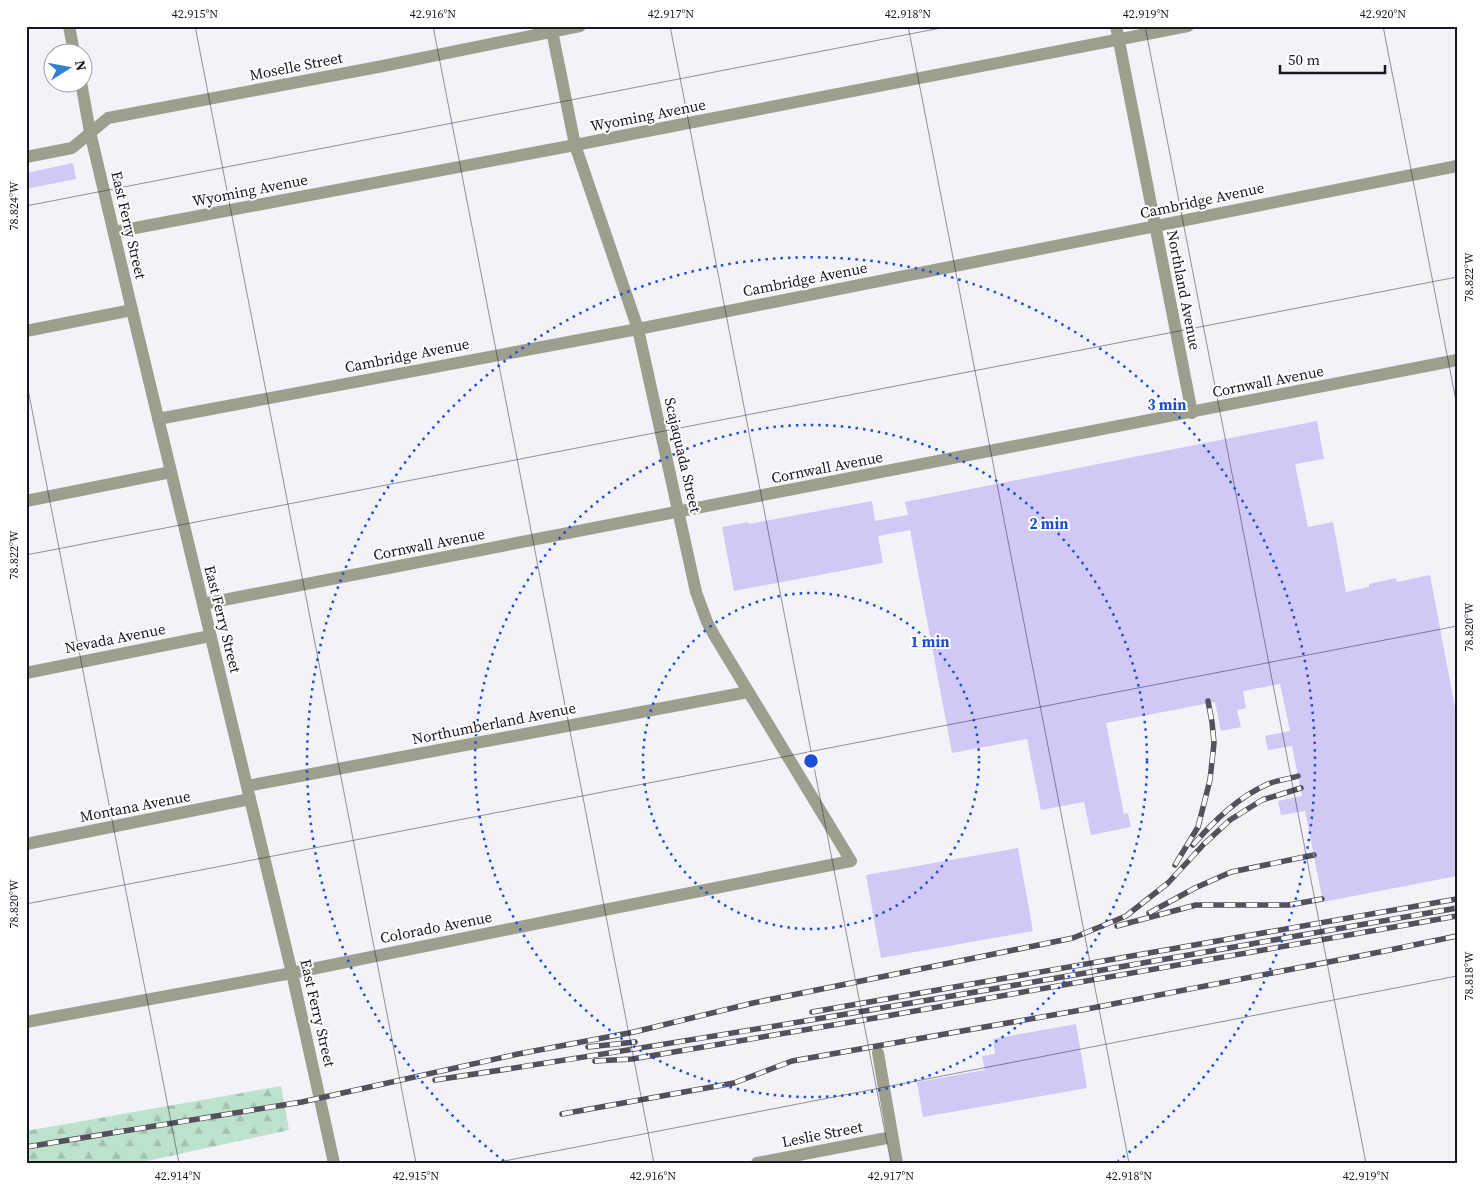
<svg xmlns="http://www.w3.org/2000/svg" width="1483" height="1189" font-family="'Source Serif 4',serif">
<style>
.forest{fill:url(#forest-firs)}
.building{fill:#d2c8f5}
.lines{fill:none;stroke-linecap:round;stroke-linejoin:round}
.minor{stroke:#9e9e8f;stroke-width:12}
.tertiary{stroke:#9e9e8f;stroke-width:12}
.rail-casing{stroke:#54515c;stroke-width:5.5}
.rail{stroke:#fff;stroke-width:4;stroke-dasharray:11;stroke-linecap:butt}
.ticks{fill:none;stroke:#1a1723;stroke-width:1;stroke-opacity:0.45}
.ring{fill:none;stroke:#1d4ed8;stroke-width:2.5;stroke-dasharray:2.5 5}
.labels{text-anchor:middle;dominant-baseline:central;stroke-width:4;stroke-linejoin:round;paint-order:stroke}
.street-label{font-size:15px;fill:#1a1723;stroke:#fff}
.centre{fill:#1d4ed8;stroke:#fff;stroke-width:2.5}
.ring-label{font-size:15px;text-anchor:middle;font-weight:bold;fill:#1d4ed8;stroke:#fff;stroke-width:4;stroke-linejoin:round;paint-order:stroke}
.neatline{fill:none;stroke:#1a1723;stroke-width:2}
.ticks-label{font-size:12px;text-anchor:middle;fill:#1a1723}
</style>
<defs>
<pattern id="forest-firs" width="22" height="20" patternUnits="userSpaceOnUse" patternTransform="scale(1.25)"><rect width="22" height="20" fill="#bde2cc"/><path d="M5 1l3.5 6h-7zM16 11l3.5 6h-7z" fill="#a2c1af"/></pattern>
</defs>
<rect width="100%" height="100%" fill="#f3f2f9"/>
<path class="forest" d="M 281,1086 L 289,1130 L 138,1163 L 26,1163 L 26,1131 Z"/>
<g class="building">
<path d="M 73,163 L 76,179 L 26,189 L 26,173 Z"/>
<path d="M 1317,421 L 1324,459 L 1295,464 L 1308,527 L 1333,522 L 1346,592 L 1369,587 L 1369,584 L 1396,578 L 1397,582 L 1430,575 L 1457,718 L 1457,876 L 1323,902 L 1305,811 L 1281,815 L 1278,801 L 1302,796 L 1292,746 L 1268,750 L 1265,736 L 1290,731 L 1280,684 L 1243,691 L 1246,708 L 1237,710 L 1241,727 L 1221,731 L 1215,702 L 1106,723 L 1124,814 L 1128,813 L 1131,827 L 1091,835 L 1084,802 L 1041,810 L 1027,739 L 952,753 L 910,530 L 878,536 L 883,563 L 734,591 L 722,527 L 748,522 L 749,524 L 872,501 L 875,521 L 908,515 L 905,502 Z"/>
<path d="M 1018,848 L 1033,931 L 881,958 L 866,875 Z"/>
<path d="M 1076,1024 L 1087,1088 L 923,1117 L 917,1082 L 985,1070 L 982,1056 L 995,1054 L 993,1039 Z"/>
</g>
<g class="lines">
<g class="minor">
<path d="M 1116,26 L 1192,413"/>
<path d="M 26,157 L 72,148 L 108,118 L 383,66 L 580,26"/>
<path d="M 114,232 L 575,145 L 1188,26"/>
<path d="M 26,331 L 132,310"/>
<path d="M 158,419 L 638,329 L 1457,166"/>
<path d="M 26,501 L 171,472"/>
<path d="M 203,604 L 1457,360"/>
<path d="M 26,673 L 210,636"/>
<path d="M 247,786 L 748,692"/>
<path d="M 26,844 L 250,799"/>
<path d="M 26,1022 L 292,973 L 604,910 L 851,861 L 714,635 L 707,622 L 696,592 L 638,329 L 575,145 L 551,26"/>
<path d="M 878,1053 L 897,1163"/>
<path d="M 757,1163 L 892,1137"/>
</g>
<g class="tertiary">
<path d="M 69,26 L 74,52"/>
<path d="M 81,82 L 90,132 L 132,310 L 292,973 L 334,1163"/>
</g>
<defs>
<g id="rail">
<path d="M 1193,845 C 1214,821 1238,797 1268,784 C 1277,780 1289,779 1298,776"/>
<path d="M 1175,865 L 1198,827 L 1210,780 L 1214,743 L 1212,722 L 1208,701"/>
<path d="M 1149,913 L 1195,888 L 1231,872 L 1314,855"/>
<path d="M 1117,926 L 1196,905 L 1289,905 L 1322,899"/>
<path d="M 812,1012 L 1457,899"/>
<path d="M 588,1047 L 635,1042"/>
<path d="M 595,1061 L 632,1059 L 875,1018 L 1457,916"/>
<path d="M 435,1080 C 776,1029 1117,967 1457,908"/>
<path d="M 562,1114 L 734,1083 L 792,1061 L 1087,1009 L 1385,951 L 1457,936"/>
<path d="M 26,1147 L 302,1102 L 518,1054 L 634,1032 L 753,1003 L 1073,938 L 1126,916 L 1168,883 L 1204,844 L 1230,820 L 1262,800 L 1301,788"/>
</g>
</defs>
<use href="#rail" class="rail-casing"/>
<use href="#rail" class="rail"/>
</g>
<path class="ticks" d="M 195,26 L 416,1163M 433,26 L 654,1163M 670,26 L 891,1163M 908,26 L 1129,1163M 1145,26 L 1366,1163M 1383,26 L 1457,406M 26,206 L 951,26M 26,379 L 179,1163M 26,555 L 1457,277M 26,904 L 1457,626M 494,1163 L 1457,976"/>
<g class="ring">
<circle cx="811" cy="761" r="168"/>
<circle cx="811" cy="761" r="336"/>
<path d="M504 1161A504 504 0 1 1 1118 1161"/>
</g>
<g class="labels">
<g class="street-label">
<text transform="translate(296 66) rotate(-11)">Moselle Street</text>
<text transform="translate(648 115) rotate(-11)">Wyoming Avenue</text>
<text transform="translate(250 190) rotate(-11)">Wyoming Avenue</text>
<text transform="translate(1202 200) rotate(-12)">Cambridge Avenue</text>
<text transform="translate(129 225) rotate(77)">East Ferry Street</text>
<text transform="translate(805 279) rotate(-11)">Cambridge Avenue</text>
<text transform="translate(1184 290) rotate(79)">Northland Avenue</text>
<text transform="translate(407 355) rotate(-11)">Cambridge Avenue</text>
<text transform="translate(1268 381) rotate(-11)">Cornwall Avenue</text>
<text transform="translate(683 455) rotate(77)">Scajaquada Street</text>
<text transform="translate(827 467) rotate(-11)">Cornwall Avenue</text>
<text transform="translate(429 544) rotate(-11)">Cornwall Avenue</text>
<text transform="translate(223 619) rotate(76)">East Ferry Street</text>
<text transform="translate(115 638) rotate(-11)">Nevada Avenue</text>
<text transform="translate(494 723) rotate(-11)">Northumberland Avenue</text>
<text transform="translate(135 806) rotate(-11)">Montana Avenue</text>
<text transform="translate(436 927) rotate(-11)">Colorado Avenue</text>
<text transform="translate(318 1013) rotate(77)">East Ferry Street</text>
<text transform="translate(822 1134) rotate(-11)">Leslie Street</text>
</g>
</g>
<circle cx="811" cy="761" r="8" class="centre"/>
<g class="ring-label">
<text x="1167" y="410">3 min</text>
<text x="1049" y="529">2 min</text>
<text x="930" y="647">1 min</text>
</g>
<rect width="1483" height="1189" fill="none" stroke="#ffffff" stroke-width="55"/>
<g transform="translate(68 68) rotate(79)"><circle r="24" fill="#ffffff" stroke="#a3a2a7"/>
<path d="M0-4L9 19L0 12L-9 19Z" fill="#3181d1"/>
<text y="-8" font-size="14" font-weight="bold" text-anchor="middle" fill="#1a1723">N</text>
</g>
<path d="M1280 65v8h105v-8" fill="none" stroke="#1a1723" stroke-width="2.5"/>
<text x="1288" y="65" font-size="15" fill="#1a1723" stroke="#ffffff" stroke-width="4" paint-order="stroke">50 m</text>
<rect x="28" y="28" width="1428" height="1134" class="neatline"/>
<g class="ticks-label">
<text x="195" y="18">42.915°N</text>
<text x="433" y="18">42.916°N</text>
<text x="671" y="18">42.917°N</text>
<text x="908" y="18">42.918°N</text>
<text x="1146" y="18">42.919°N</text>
<text x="1383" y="18">42.920°N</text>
<text transform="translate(14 206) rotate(-90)" y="4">78.824°W</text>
<text transform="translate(1469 277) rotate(-90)" y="4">78.822°W</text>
<text transform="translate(14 555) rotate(-90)" y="4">78.822°W</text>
<text transform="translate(1469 627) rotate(-90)" y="4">78.820°W</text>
<text transform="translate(14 904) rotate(-90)" y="4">78.820°W</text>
<text transform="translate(1469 976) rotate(-90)" y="4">78.818°W</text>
<text x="178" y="1180">42.914°N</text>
<text x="416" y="1180">42.915°N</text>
<text x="653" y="1180">42.916°N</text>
<text x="891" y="1180">42.917°N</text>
<text x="1129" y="1180">42.918°N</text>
<text x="1366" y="1180">42.919°N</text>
</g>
</svg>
